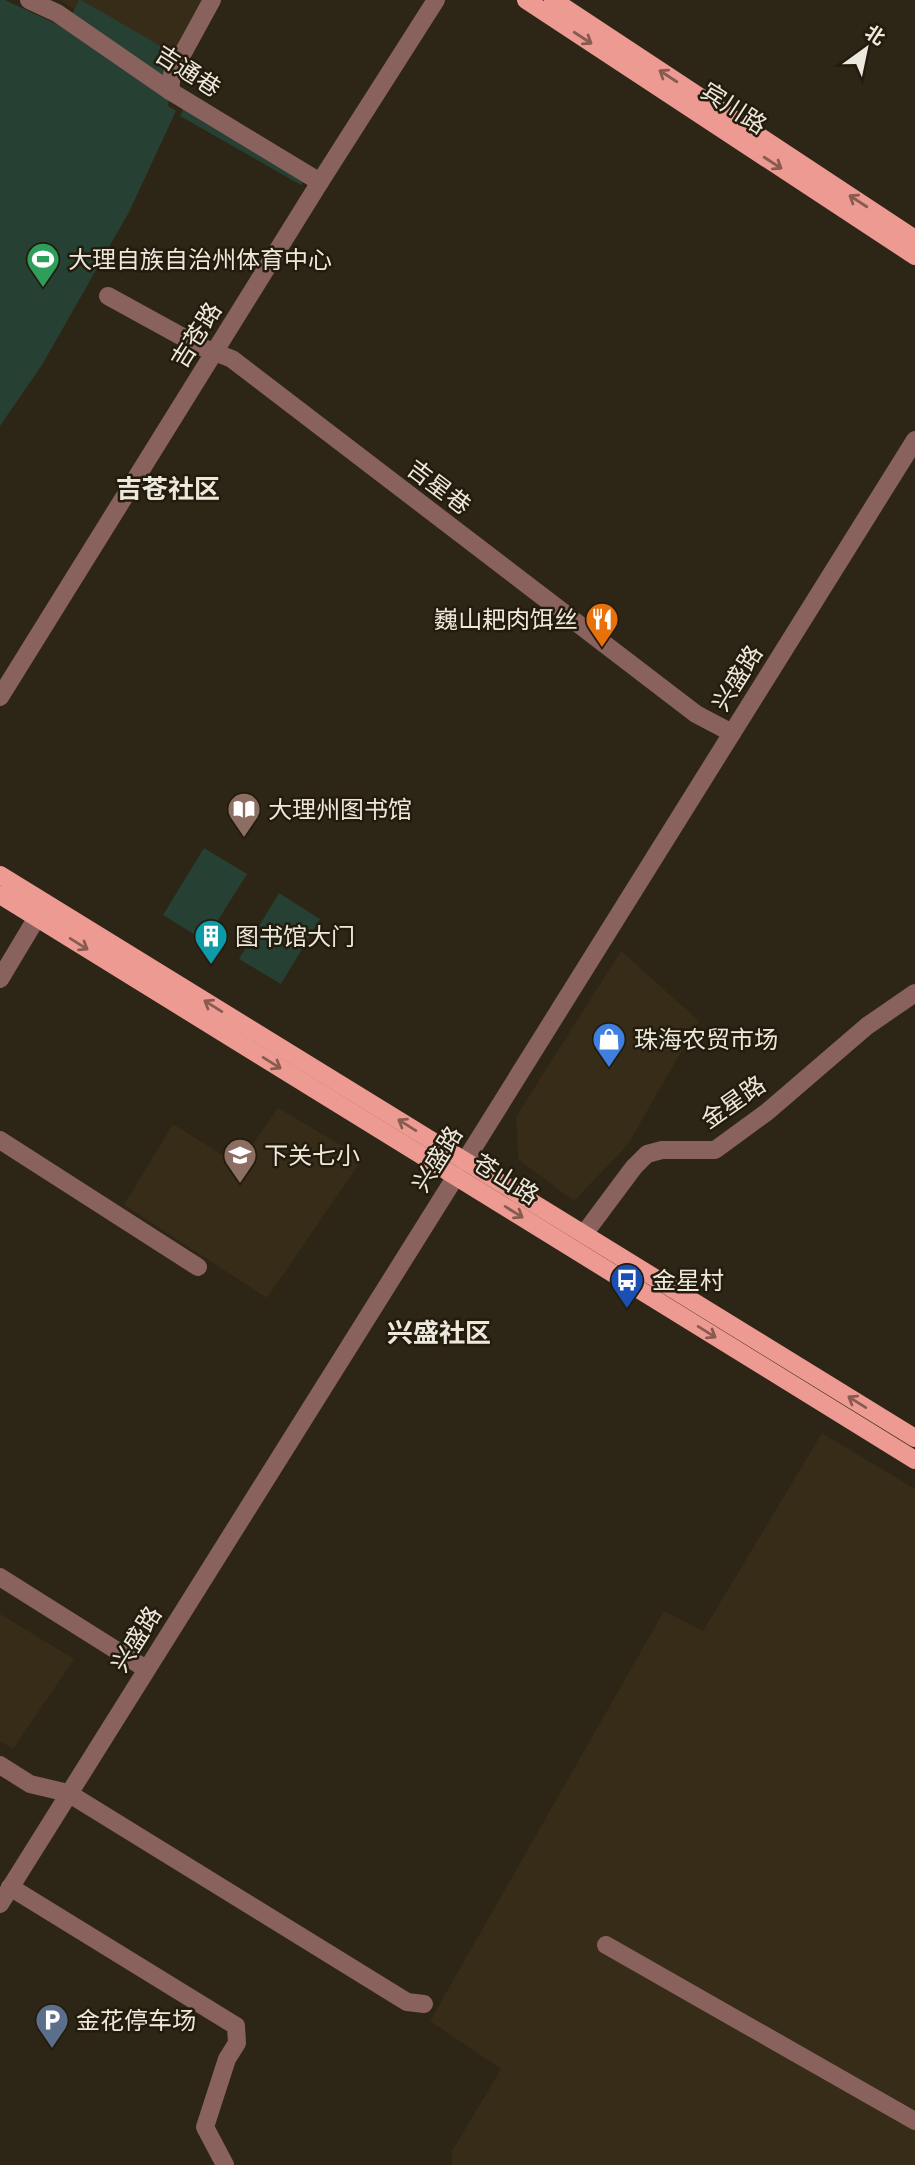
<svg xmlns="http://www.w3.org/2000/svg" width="915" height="2165" font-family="'Asap Condensed','Noto Sans SC',sans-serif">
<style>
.built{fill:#372c17}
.green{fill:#264034}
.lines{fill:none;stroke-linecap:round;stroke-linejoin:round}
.minor{stroke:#89615d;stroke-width:18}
.major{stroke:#ed9a92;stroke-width:18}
.oneway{stroke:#885b50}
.labels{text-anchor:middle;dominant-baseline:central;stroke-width:5;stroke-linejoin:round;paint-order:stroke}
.street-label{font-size:24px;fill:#ede8de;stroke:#231c0d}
.poi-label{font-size:24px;fill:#ede8de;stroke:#231c0d;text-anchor:start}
.neighbourhood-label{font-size:26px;font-weight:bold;fill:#ede8de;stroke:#231c0d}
</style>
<rect width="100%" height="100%" fill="#2d2516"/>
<g class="built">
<path d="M 59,0 L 220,0 L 178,72 Z"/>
<path d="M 621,951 L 699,1021 L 628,1144 L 574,1201 L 518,1159 L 516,1117 Z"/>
<path d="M 278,1108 L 363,1158 L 267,1298 L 124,1205 L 173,1124 L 238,1165 Z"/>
<path d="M 822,1433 L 915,1489 L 915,2165 L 452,2165 L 452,2151 L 501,2069 L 430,2021 L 664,1611 L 703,1631 Z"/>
<path d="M 0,1614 L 74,1659 L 13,1749 L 0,1741 Z"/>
</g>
<g class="green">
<path d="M 0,0 L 5,0 L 65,28 L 79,0 L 81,0 L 176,55 L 168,106 L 176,111 L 129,212 L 42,365 L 0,426 Z"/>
<path d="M 183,109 L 305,179 L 301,185 L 180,116 Z"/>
<path d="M 204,848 L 247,874 L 205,941 L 163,915 Z"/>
<path d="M 279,893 L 320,919 L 281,984 L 239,959 Z"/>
</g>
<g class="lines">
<g class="minor">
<path d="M 29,0 L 57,13 L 170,91 L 320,182"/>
<path d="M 170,91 L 172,74 L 177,64 L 212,0"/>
<path d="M 108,296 L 199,346 L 232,359 L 696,714 L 732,733"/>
<path d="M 0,697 L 320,182 L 436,0"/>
<path d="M 0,979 L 45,904"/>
<path d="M 0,1140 L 198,1267"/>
<path d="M 465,1161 L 915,440"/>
<path d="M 584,1234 L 634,1167 L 647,1154 L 662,1150 L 715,1150 L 767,1112 L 867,1026 L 915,993"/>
<path d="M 0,1577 L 146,1669"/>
<path d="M 0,1765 L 30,1784 L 68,1793 L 407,2002 L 424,2004"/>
<path d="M 10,1887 L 236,2026 L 237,2043 L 227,2059 L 205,2127 L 225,2165"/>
<path d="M 0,1904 L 456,1176"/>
<path d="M 606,1945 L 915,2121"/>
</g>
<g class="major">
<path d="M 526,0 L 915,256"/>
<path d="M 553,0 L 915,239"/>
<path d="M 0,875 L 915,1438"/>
<path d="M 0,895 L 915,1460"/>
</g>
</g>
<defs><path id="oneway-shaft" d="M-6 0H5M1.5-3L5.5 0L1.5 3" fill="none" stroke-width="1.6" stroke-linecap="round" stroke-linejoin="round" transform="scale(1.75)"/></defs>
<g class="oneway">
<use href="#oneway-shaft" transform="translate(583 38) rotate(33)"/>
<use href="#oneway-shaft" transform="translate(668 76) rotate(-147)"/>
<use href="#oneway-shaft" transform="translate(773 163) rotate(33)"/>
<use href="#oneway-shaft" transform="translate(858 201) rotate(-147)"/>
<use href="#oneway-shaft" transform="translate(79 944) rotate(32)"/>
<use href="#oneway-shaft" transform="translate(213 1006) rotate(-148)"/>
<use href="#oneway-shaft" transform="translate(272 1063) rotate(32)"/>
<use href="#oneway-shaft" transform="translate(407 1125) rotate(-148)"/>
<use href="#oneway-shaft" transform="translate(514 1212) rotate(32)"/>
<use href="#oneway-shaft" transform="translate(707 1332) rotate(32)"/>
<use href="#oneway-shaft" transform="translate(857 1402) rotate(-148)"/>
</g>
<defs>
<symbol id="stadium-pin" viewBox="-11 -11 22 30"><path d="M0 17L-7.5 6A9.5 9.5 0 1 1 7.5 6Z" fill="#2e9e5b" stroke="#231c0d"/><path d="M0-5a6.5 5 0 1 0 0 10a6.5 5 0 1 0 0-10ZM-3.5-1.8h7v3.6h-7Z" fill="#fff"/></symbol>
<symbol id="restaurant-pin" viewBox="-11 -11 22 30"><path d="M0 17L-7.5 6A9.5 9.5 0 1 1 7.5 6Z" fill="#e8710a" stroke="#231c0d"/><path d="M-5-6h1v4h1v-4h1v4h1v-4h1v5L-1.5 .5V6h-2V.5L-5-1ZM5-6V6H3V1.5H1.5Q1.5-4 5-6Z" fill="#fff"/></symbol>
<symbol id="library-pin" viewBox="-11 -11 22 30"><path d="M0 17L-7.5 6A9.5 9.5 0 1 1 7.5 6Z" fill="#8d6e63" stroke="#231c0d"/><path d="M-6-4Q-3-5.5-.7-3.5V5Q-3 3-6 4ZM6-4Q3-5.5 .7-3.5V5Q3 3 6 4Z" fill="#fff"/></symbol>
<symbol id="building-pin" viewBox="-11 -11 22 30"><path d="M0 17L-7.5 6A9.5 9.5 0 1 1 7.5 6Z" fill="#0f9aa8" stroke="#231c0d"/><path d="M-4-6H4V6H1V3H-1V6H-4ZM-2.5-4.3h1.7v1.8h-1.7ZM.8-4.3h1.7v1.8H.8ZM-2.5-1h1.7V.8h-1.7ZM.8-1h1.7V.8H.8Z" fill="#fff"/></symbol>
<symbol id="shop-pin" viewBox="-11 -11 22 30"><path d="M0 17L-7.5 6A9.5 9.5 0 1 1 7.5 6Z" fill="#3f7fe0" stroke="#231c0d"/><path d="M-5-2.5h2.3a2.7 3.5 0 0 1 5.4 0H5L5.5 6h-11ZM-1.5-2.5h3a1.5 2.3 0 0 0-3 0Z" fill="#fff"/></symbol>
<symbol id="school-pin" viewBox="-11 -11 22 30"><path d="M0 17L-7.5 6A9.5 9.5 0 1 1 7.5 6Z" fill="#8d6e63" stroke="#231c0d"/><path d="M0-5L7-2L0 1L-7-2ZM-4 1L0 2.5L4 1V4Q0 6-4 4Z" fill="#fff"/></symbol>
<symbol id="bus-pin" viewBox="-11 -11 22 30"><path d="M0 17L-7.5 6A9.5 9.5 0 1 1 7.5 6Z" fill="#1a4fb4" stroke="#231c0d"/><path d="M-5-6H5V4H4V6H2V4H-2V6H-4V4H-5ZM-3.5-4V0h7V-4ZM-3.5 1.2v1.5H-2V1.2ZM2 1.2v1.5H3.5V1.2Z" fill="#fff"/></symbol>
<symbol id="parking-pin" viewBox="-11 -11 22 30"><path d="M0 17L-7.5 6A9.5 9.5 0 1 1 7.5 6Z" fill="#5c6f8a" stroke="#231c0d"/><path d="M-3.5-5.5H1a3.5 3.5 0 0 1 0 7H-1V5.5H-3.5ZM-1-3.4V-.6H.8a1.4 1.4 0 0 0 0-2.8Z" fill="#fff"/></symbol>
</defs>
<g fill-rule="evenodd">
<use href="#stadium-pin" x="24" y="240" width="38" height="52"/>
<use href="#restaurant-pin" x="583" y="600" width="38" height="52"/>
<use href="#library-pin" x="225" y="790" width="38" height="52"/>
<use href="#building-pin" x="192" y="917" width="38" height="52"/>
<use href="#shop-pin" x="590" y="1020" width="38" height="52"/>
<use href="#school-pin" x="221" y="1136" width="38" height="52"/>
<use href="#bus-pin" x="608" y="1261" width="38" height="52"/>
<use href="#parking-pin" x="33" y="2001" width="38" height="52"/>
</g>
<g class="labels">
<g class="street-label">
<text transform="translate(188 71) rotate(33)">吉通巷</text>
<text transform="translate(734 108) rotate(33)">宾川路</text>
<text transform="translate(196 335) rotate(-58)">吉苍路</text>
<text transform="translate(439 487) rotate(37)">吉星巷</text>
<text transform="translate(737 678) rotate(-58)">兴盛路</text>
<text transform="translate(733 1102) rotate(-35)">金星路</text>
<text transform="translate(437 1159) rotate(-58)">兴盛路</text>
<text transform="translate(506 1179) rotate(32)">苍山路</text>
<text transform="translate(136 1639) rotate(-58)">兴盛路</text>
</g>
<g class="poi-label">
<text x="68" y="259">大理自族自治州体育中心</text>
<text x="578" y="619" text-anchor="end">巍山耙肉饵丝</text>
<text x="268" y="809">大理州图书馆</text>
<text x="235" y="936">图书馆大门</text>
<text x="634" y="1039">珠海农贸市场</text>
<text x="264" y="1155">下关七小</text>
<text x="652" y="1280">金星村</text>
<text x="76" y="2020">金花停车场</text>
</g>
<g class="neighbourhood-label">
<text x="168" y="489">吉苍社区</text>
<text x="439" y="1333">兴盛社区</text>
</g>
</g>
<g transform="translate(866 49) rotate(33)" stroke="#231c0d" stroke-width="5" paint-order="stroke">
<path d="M0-5L12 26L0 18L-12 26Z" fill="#ede8de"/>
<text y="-10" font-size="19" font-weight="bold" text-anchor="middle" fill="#ede8de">北</text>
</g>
</svg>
